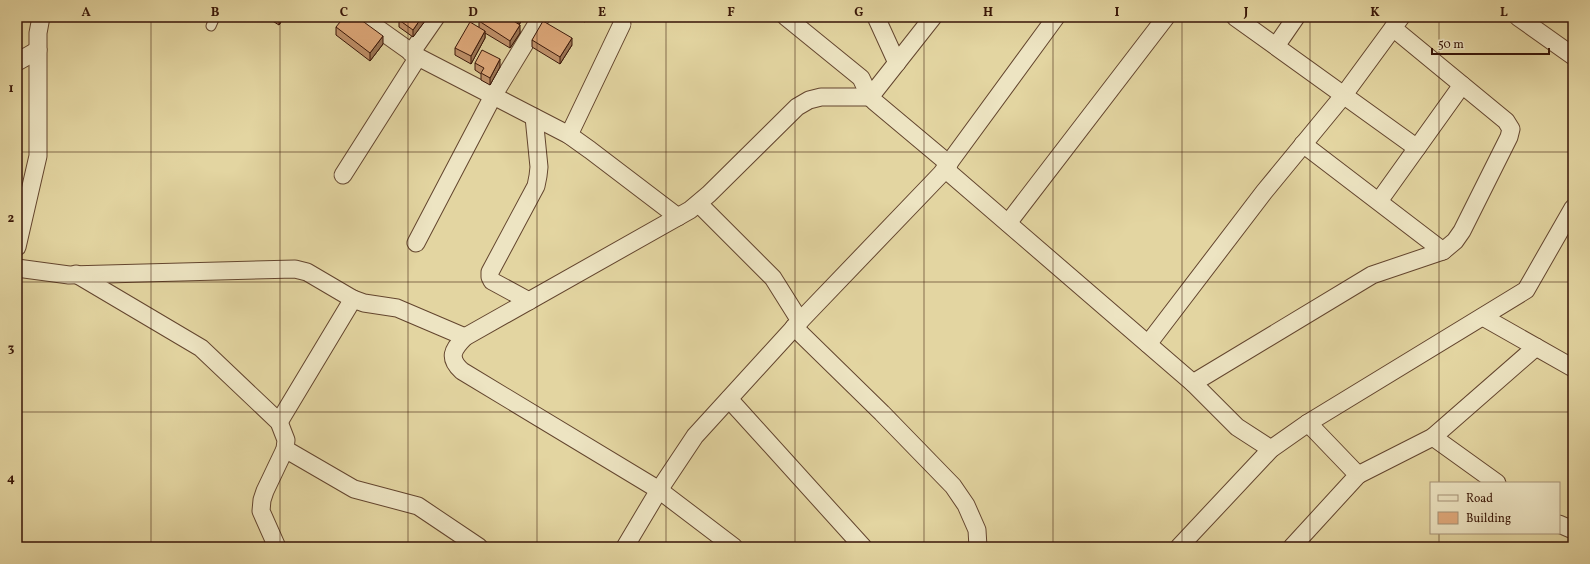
<svg xmlns="http://www.w3.org/2000/svg" width="1590" height="564" font-family="Vollkorn,serif">
<style>
.lines{fill:none;stroke-linecap:round;stroke-linejoin:round}
.service-casing{stroke:#63452e;stroke-width:11}
.minor-casing{stroke:#63452e;stroke-width:19}
.service{stroke:#ede4c2;stroke-width:9}
.minor{stroke:#ede4c2;stroke-width:17}
.wall{fill:#c1926b;stroke:#381507}
.shaded-wall{fill:#9d7757;stroke:#381507}
.building{fill:#e0aa7c;stroke:#381507}
.grid{fill:none;stroke:#381507;stroke-width:1;stroke-opacity:0.55}
.neatline{fill:none;stroke:#381507;stroke-width:1.5}
.grid-label{font-size:13px;text-anchor:middle;font-weight:bold;fill:#381507}
</style>
<rect width="100%" height="100%" fill="#e3d5a1"/>
<filter id="stains"><feTurbulence type="fractalNoise" baseFrequency=".005" numOctaves="4"/><feColorMatrix values="0 0 0 0 .2 0 0 0 0 .09 0 0 0 0 .02 0 0 0 .5 -.17"/></filter>
<radialGradient id="worn" r=".72"><stop offset=".6" stop-color="#630" stop-opacity="0"/><stop offset="1" stop-color="#630" stop-opacity=".3"/></radialGradient>
<g class="lines">
<defs>
<path id="service" d="M 211,26 L 215,17"/>
<g id="minor">
<path d="M 357,17 L 380,30 L 418,57 L 569,135 L 590,150 L 678,217"/>
<path d="M 786,17 L 861,78 L 870,97 L 875,102 L 949,164"/>
<path d="M 876,17 L 897,63"/>
<path d="M 1235,17 L 1417,148"/>
<path d="M 1518,17 L 1573,56"/>
<path d="M 1276,46 L 1296,17"/>
<path d="M 411,53 L 436,17"/>
<path d="M 17,62 L 38,50"/>
<path d="M 569,135 L 622,24"/>
<path d="M 1303,144 L 1443,251"/>
<path d="M 945,169 L 1193,383 L 1237,427 L 1271,449"/>
<path d="M 343,175 L 418,57"/>
<path d="M 1379,201 L 1462,85"/>
<path d="M 699,204 L 773,278 L 800,321"/>
<path d="M 1008,223 L 1166,17"/>
<path d="M 416,243 L 493,96 L 541,17"/>
<path d="M 17,247 L 38,156 L 38,33 L 41,17"/>
<path d="M 17,268 L 69,275 L 295,269 L 307,272 L 353,299 L 364,303 L 397,308 L 465,337"/>
<path d="M 76,274 L 201,348 L 279,422 L 286,440 L 285,449 L 265,491 L 262,500 L 261,511 L 277,547"/>
<path d="M 529,301 L 492,281 L 490,277 L 490,272 L 536,186 L 538,176 L 539,167 L 534,117"/>
<path d="M 1483,317 L 1573,368"/>
<path d="M 794,327 L 882,413 L 953,486 L 966,505 L 977,530 L 978,547"/>
<path d="M 1148,344 L 1264,192 L 1343,96 L 1401,17"/>
<path d="M 1193,383 L 1372,275 L 1443,251 L 1455,241 L 1462,231 L 1509,137 L 1511,129 L 1506,121 L 1393,28"/>
<path d="M 729,399 L 863,547"/>
<path d="M 279,422 L 353,299"/>
<path d="M 1433,437 L 1497,483"/>
<path d="M 285,449 L 354,489 L 418,506 L 479,547"/>
<path d="M 1358,475 L 1433,437 L 1536,347"/>
<path d="M 1559,524 L 1573,530"/>
<path d="M 625,547 L 659,490 L 695,436 L 800,321 L 941,174 L 1056,17"/>
<path d="M 734,547 L 659,490 L 462,371 C 448,358 452,350 465,337 L 690,210 L 709,194 L 797,107 L 809,100 L 821,97 L 870,97 L 933,17"/>
<path d="M 1179,547 L 1271,449 L 1308,423"/>
<path d="M 1292,547 L 1358,475 L 1308,423 L 1526,290 L 1573,208"/>
</g>
</defs>
<use href="#service" class="service-casing"/>
<use href="#minor" class="minor-casing"/>
<use href="#service" class="service"/>
<use href="#minor" class="minor"/>
</g>
<g class="wall">
<path d="M 266,17 L 284,17 L 279,25 Z"/>
<path d="M 425,17 L 425,21 L 413,37 L 399,27 L 399,20 Z"/>
<path d="M 481,17 L 524,17 L 519,25 L 520,33 L 510,48 L 485,33 L 485,38 L 471,64 L 455,55 L 455,48 L 479,27 L 479,21 Z"/>
<path d="M 576,17 L 588,17 L 585,22 Z"/>
<path d="M 336,27 L 383,44 L 370,61 L 336,35 Z"/>
<path d="M 532,40 L 572,45 L 560,64 L 532,47 Z"/>
<path d="M 475,63 L 500,67 L 490,85 L 481,80 L 481,74 L 475,70 Z"/>
</g>
<g class="shaded-wall">
<path d="M 279,17 L 284,17 L 279,25 Z"/>
<path d="M 422,17 L 425,17 L 425,21 L 413,37 L 413,30 Z"/>
<path d="M 519,17 L 524,17 L 518,26 L 518,19 Z"/>
<path d="M 585,17 L 588,17 L 585,22 Z"/>
<path d="M 520,25 L 520,33 L 510,48 L 510,41 Z"/>
<path d="M 485,31 L 485,38 L 471,64 L 471,56 Z"/>
<path d="M 383,36 L 383,44 L 370,61 L 370,53 Z"/>
<path d="M 572,38 L 572,45 L 560,64 L 560,57 Z"/>
<path d="M 500,59 L 500,67 L 490,85 L 490,78 Z"/>
</g>
<g class="building">
<path d="M 344,17 L 357,17 L 383,36 L 370,53 L 336,27 Z"/>
<path d="M 401,17 L 422,17 L 413,30 L 399,20 Z"/>
<path d="M 481,17 L 507,17 L 520,25 L 510,41 L 479,21 Z"/>
<path d="M 543,21 L 572,38 L 560,57 L 532,40 Z"/>
<path d="M 470,22 L 485,31 L 471,56 L 455,48 Z"/>
<path d="M 482,50 L 500,59 L 490,78 L 481,73 L 484,68 L 475,63 Z"/>
</g>
<path class="grid" d="M 151,17 L 151,547M 280,17 L 280,547M 408,17 L 408,547M 537,17 L 537,547M 666,17 L 666,547M 795,17 L 795,547M 924,17 L 924,547M 1053,17 L 1053,547M 1182,17 L 1182,547M 1310,17 L 1310,547M 1439,17 L 1439,483M 17,152 L 1573,152M 17,282 L 1573,282M 17,412 L 1573,412M 1439,533 L 1439,547"/>
<rect width="1590" height="564" fill="none" stroke="#e3d5a1" stroke-width="44"/>
<rect x="1430" y="482" width="130" height="52" fill="#ede4c2" stroke="#a59177"/>
<rect x="1438" y="495" width="20" height="6" fill="#ede4c2" stroke="#a59177"/>
<text x="1466" y="502" font-size="12" fill="#381507">Road</text>
<rect x="1438" y="512" width="20" height="12" fill="#e0aa7c" stroke="#a59177"/>
<text x="1466" y="522" font-size="12" fill="#381507">Building</text>
<path d="M1432 48v6h117v-6" fill="none" stroke="#381507" stroke-width="2"/>
<text x="1438" y="48" font-size="12" fill="#381507" stroke="#ede4c2" stroke-width="3" paint-order="stroke">50 m</text>
<rect x="22" y="22" width="1546" height="520" class="neatline"/>
<g class="grid-label">
<text x="86" y="16">A</text>
<text x="215" y="16">B</text>
<text x="344" y="16">C</text>
<text x="473" y="16">D</text>
<text x="602" y="16">E</text>
<text x="731" y="16">F</text>
<text x="859" y="16">G</text>
<text x="988" y="16">H</text>
<text x="1117" y="16">I</text>
<text x="1246" y="16">J</text>
<text x="1375" y="16">K</text>
<text x="1504" y="16">L</text>
<text x="11" y="92">1</text>
<text x="11" y="222">2</text>
<text x="11" y="352">3</text>
<text x="11" y="482">4</text>
</g>
<rect width="100%" height="100%" filter="url(#stains)"/>
<rect width="100%" height="100%" fill="url(#worn)"/>
</svg>
